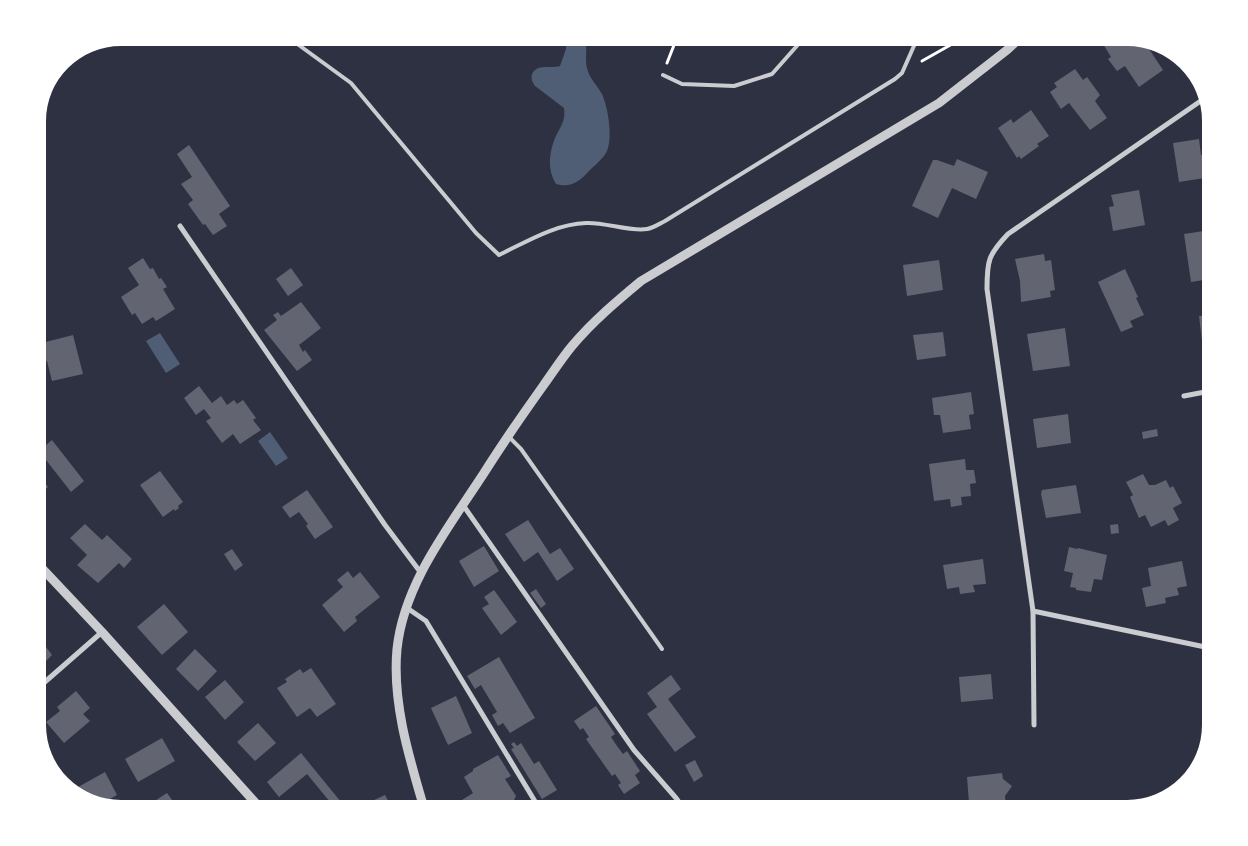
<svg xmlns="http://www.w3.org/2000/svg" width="1248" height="846" font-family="Lora,serif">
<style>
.water{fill:#4f5d75}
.building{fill:#626471}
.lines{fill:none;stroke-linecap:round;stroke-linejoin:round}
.path{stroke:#fff;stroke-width:3}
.service{stroke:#caccd0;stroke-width:4}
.minor{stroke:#caccd0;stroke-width:5}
.tertiary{stroke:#caccd0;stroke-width:9}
</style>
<rect width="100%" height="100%" fill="#2d3142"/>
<g class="water">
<path d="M 566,41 L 586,41 C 587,49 585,60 587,68 C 589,78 597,85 602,94 C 608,107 613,138 607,151 C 603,159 595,165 589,171 C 579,182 571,188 556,184 C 547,170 549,153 555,138 C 560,127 566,121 564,108 L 535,86 C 532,82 531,79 532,74 C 537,63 551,69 560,66 L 566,49 Z"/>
<path d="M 160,333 L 180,364 L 166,373 L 146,341 Z"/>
<path d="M 270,432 L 288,458 L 276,466 L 258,441 Z"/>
</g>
<g class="building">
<path d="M 1112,38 L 1126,38 L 1131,39 L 1133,42 L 1135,40 L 1145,43 L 1163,70 L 1139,87 L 1125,66 L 1117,71 L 1108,59 L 1111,57 L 1103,44 Z"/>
<path d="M 1075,69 L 1083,80 L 1087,77 L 1100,95 L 1095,101 L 1107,118 L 1090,130 L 1069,103 L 1061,109 L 1050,92 L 1057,87 L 1054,83 Z"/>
<path d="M 1031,110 L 1049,136 L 1037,144 L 1039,146 L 1021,159 L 1019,156 L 1017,158 L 998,128 L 1011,119 L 1013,123 Z"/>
<path d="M 1199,139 L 1201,155 L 1203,155 L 1206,175 L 1204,176 L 1205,178 L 1179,182 L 1173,143 Z"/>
<path d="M 189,145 L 230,206 L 219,214 L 227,226 L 213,235 L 205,224 L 203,225 L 188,204 L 193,200 L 181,184 L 192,177 L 177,154 Z"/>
<path d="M 957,159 L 988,172 L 976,199 L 952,188 L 938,218 L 912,206 L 933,160 L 937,160 L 954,166 Z"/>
<path d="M 1139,190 L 1145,225 L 1113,231 L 1109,207 L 1114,206 L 1111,195 Z"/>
<path d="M 1210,230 L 1210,279 L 1191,282 L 1184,234 Z"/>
<path d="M 1044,254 L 1045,261 L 1051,260 L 1055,290 L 1050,291 L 1051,297 L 1021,302 L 1020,281 L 1015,259 Z"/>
<path d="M 143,258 L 150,269 L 153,268 L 159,279 L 161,278 L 167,287 L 163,289 L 175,309 L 156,321 L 153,317 L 142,324 L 135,313 L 132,315 L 121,297 L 139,285 L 128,268 Z"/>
<path d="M 939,260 L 943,290 L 907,296 L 903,265 Z"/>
<path d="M 291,268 L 303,285 L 288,296 L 276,279 Z"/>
<path d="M 1125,269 L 1138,297 L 1136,298 L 1144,315 L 1130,321 L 1133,327 L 1121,332 L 1098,282 Z"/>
<path d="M 301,302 L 321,328 L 299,345 L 303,352 L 305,350 L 312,360 L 297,371 L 264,330 L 277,320 L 273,315 L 278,312 L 281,316 Z"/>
<path d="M 1210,315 L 1210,340 L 1202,341 L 1199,316 Z"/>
<path d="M 1065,328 L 1070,366 L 1033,371 L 1027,334 Z"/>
<path d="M 943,332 L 946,356 L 917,360 L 913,335 Z"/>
<path d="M 73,335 L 83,374 L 52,381 L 47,361 L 38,364 L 38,344 Z"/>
<path d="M 199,386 L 212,403 L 221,396 L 227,405 L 234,400 L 237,404 L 243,400 L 256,418 L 253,420 L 261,430 L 240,444 L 233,434 L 222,443 L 206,421 L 211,418 L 204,409 L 196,415 L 184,398 Z"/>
<path d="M 971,392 L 974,414 L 969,415 L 971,429 L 943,433 L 940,415 L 934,415 L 932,398 Z"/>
<path d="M 1068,414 L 1071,443 L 1037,448 L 1033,419 Z"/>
<path d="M 1157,429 L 1158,436 L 1143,439 L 1142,432 Z"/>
<path d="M 52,440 L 84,481 L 71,492 L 39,451 Z"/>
<path d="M 965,459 L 966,470 L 974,470 L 976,483 L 970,484 L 971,496 L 961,497 L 962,505 L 951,507 L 950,499 L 934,501 L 929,464 Z"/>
<path d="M 160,471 L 183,502 L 178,506 L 179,508 L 175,511 L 174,509 L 163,517 L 140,485 Z"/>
<path d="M 38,474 L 48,487 L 38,496 Z"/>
<path d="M 1143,474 L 1149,485 L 1155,485 L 1166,480 L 1170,488 L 1173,486 L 1182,503 L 1173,508 L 1179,520 L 1168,526 L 1165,520 L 1151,527 L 1145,515 L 1139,518 L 1130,497 L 1133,495 L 1126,482 Z"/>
<path d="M 1076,485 L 1081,513 L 1046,518 L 1041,494 L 1042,490 Z"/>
<path d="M 307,490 L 333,527 L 315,539 L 306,526 L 308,524 L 299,512 L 290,518 L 282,507 Z"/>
<path d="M 528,520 L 550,554 L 560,548 L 574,569 L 557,581 L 538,552 L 524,562 L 505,534 Z"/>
<path d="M 85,524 L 102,540 L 107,535 L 132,559 L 124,568 L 119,563 L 98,583 L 77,565 L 87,555 L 70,538 Z"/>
<path d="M 1118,524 L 1119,533 L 1111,534 L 1110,525 Z"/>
<path d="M 484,546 L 499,571 L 474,587 L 459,561 Z"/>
<path d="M 1069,547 L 1077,549 L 1078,548 L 1107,555 L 1102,580 L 1094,579 L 1091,592 L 1076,590 L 1076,588 L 1070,587 L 1073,573 L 1064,571 Z"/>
<path d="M 232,549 L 243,565 L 235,571 L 224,554 Z"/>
<path d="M 983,559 L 986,584 L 973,585 L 975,592 L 960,594 L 959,587 L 947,589 L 943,565 Z"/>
<path d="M 1182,561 L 1187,586 L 1177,588 L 1179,595 L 1165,598 L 1166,603 L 1146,607 L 1142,588 L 1151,586 L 1148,568 Z"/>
<path d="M 348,571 L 353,578 L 360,572 L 380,597 L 355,617 L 357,621 L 344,632 L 322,605 L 343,587 L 337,580 Z"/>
<path d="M 536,589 L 546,604 L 541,608 L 530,593 Z"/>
<path d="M 494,590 L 517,622 L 501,635 L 482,608 L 489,604 L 484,597 Z"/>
<path d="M 164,604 L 188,632 L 162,655 L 137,627 Z"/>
<path d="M 46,647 L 52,655 L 45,662 L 38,654 Z"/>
<path d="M 195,649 L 217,671 L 198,691 L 176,669 Z"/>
<path d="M 499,657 L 535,718 L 510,733 L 503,723 L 498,726 L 492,715 L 497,712 L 481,685 L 475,689 L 467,676 Z"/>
<path d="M 311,668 L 336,704 L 317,717 L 310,708 L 297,717 L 277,688 L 287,682 L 285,679 L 300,669 L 303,673 Z"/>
<path d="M 991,674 L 993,699 L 961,702 L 959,677 Z"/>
<path d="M 671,675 L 681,689 L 668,699 L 696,737 L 675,752 L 647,714 L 657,707 L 647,693 Z"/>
<path d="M 225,680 L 244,702 L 225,720 L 205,697 Z"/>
<path d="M 76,691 L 90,708 L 83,714 L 90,721 L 64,743 L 46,722 L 60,711 L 57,707 Z"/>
<path d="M 456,696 L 472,733 L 448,745 L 431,708 Z"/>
<path d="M 596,706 L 615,734 L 611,737 L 617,746 L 623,754 L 627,751 L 640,771 L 635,775 L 640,783 L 624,794 L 618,785 L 621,783 L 615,774 L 612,776 L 586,739 L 589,737 L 583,728 L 580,730 L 574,721 Z"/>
<path d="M 258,723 L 276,743 L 255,761 L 237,742 Z"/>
<path d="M 162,738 L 175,761 L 138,782 L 125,759 Z"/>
<path d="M 514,742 L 517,746 L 521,743 L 534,764 L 539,761 L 557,790 L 542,799 L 511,749 L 514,748 L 511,744 Z"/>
<path d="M 301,753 L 314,769 L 346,808 L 335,808 L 307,774 L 279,797 L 267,782 Z"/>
<path d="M 498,755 L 511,776 L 505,779 L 516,796 L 510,808 L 502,808 L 500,805 L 493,808 L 467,808 L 462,800 L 473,793 L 464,777 L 473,771 L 473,769 Z"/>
<path d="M 695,760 L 703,776 L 694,782 L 685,765 Z"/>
<path d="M 105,772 L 117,795 L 103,803 L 75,794 L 71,791 Z"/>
<path d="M 1002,773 L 1003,779 L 1012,786 L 1005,796 L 1006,808 L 966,808 L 966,803 L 969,803 L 967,777 Z"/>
<path d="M 167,793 L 178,808 L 144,808 Z"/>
<path d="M 385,795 L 392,808 L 376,808 L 372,801 Z"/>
</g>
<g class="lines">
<g class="path">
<path d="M 922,61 L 961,39"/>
<path d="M 667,63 L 676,40"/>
</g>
<g class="service">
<path d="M 296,43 L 351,83 L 476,233 L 499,255 C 526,242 555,224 586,223 C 605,222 630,232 647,229 C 653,228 659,224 665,221 L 895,79 L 902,73 L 917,39"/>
<path d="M 663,75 L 682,84 L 734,86 L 772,74 L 803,39"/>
<path d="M 509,437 L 521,449 L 662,649"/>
</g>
<g class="minor">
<path d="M 1205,98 L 1008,234 C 988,255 987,261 987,289 L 1033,611 L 1210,648"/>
<path d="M 180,226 L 385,525 L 421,573"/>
<path d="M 1184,396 L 1210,391"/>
<path d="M 463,505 L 634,750 L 676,798 L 683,808"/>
<path d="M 407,608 L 426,621 L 539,808"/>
<path d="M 1033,611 L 1034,725"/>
<path d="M 38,688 L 102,632"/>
</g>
<g class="tertiary">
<path d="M 38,564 L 102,632 L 260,808"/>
<path d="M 424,808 C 409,757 392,702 397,649 C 404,583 449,527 484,473 C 503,443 523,414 543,386 C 553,372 562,358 572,346 C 593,321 617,301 641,281 L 939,103 L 1007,50 L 1020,38"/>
</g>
</g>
<path d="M0 0H1248V846H0ZM121 46H1127A75 75 0 0 1 1202 121V725A75 75 0 0 1 1127 800H121A75 75 0 0 1 46 725V121A75 75 0 0 1 121 46Z" fill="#fff" fill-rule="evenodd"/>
</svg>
